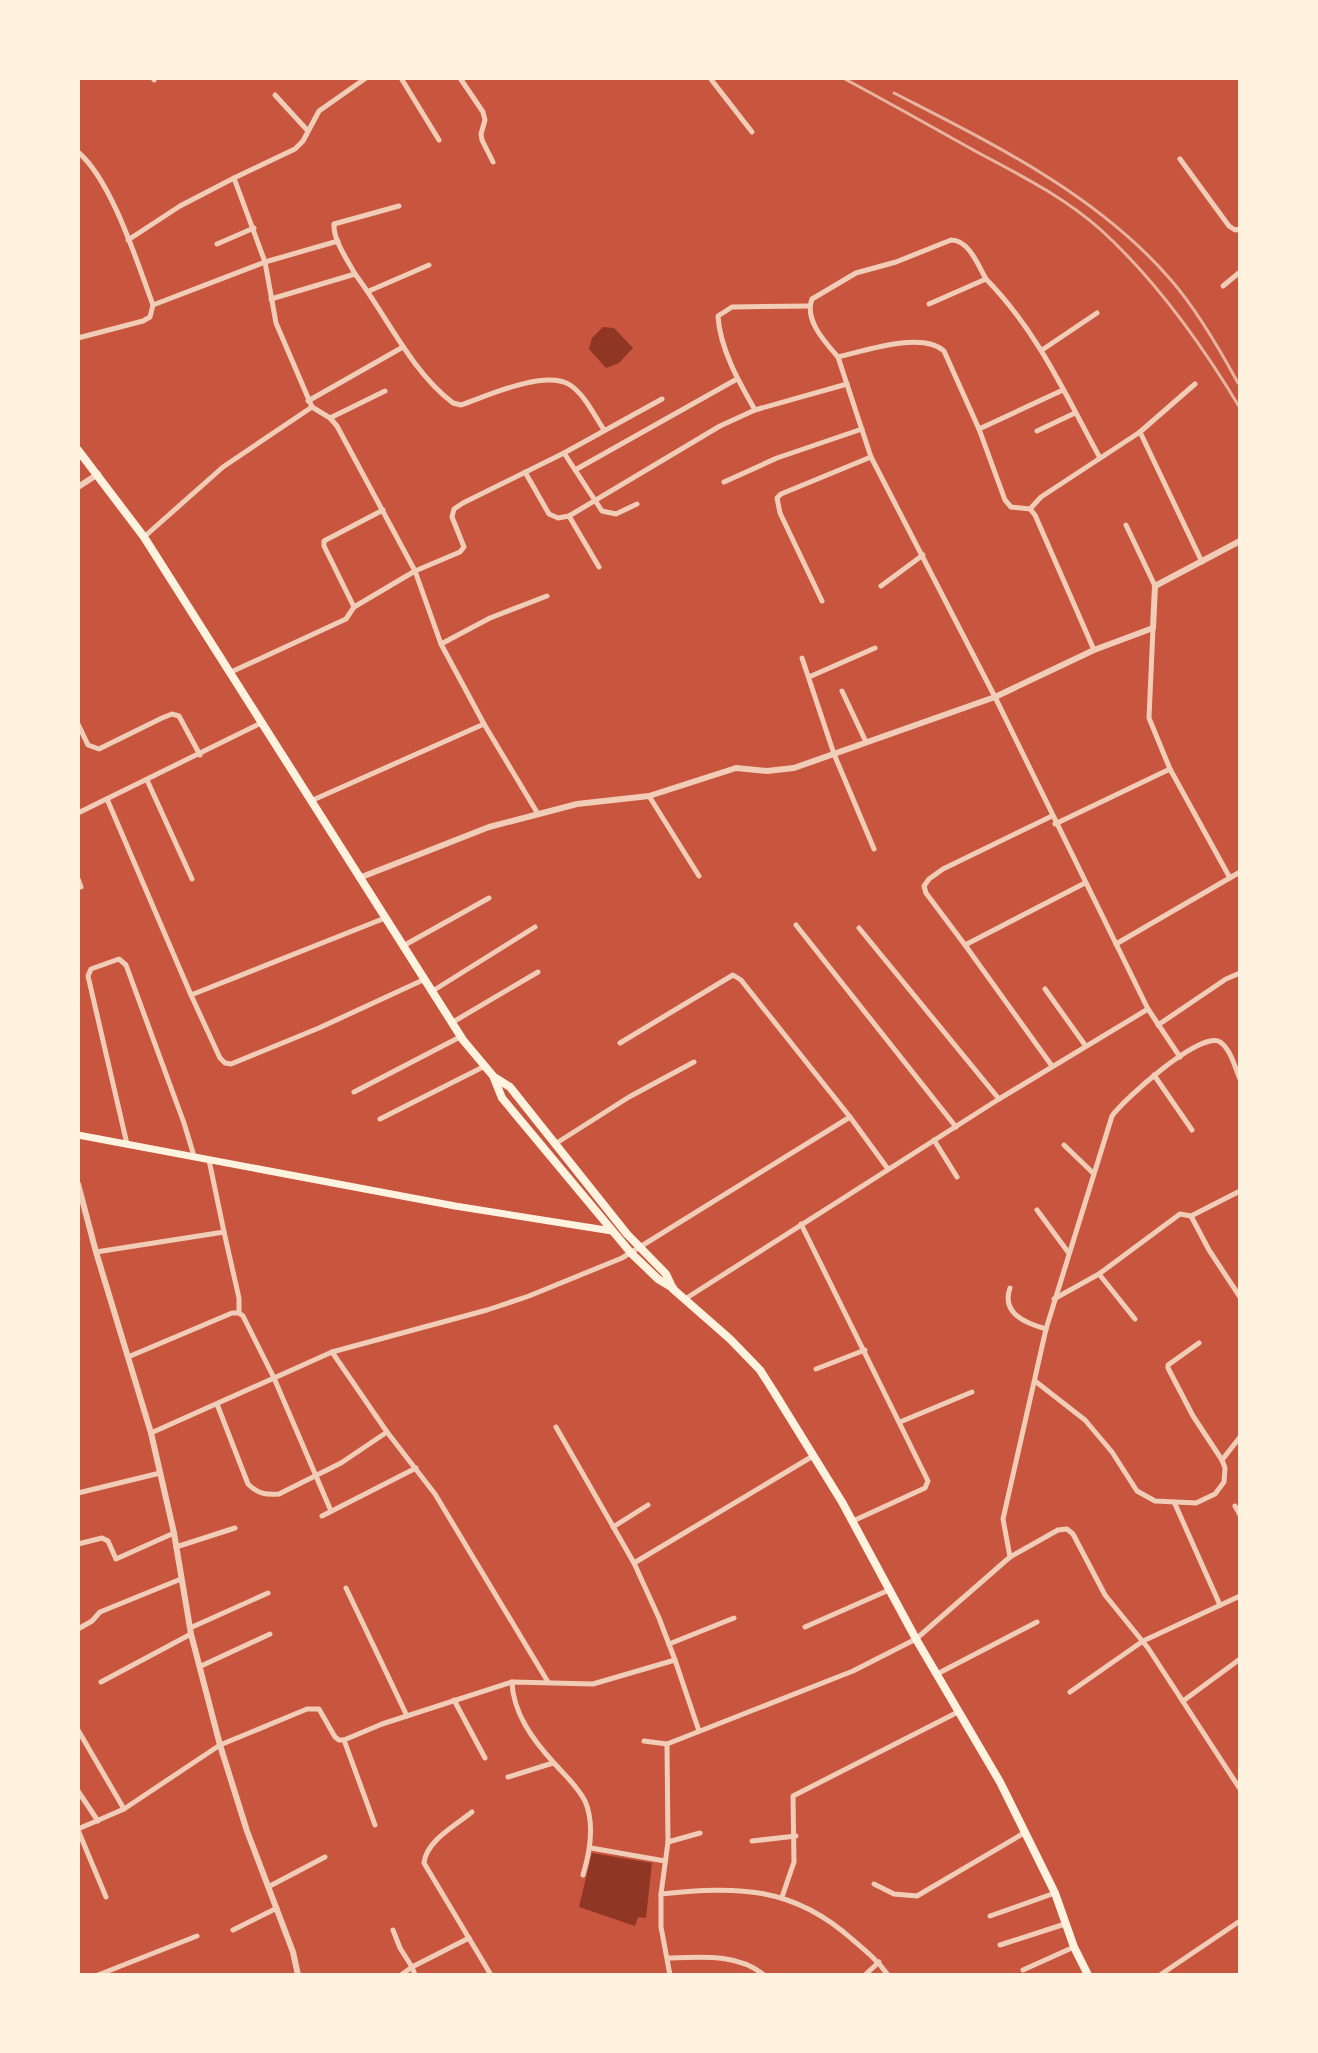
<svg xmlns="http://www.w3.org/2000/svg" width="1318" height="2053" font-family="Bitter,serif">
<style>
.water{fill:#8f3625}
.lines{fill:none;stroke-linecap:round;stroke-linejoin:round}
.minor{stroke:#f1ccb7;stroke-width:5}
.tertiary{stroke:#f1ccb7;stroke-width:6}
.secondary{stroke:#fff3e0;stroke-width:7}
.primary{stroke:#fff3e0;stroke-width:8}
.rail{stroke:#e9b49f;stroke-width:3}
</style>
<rect width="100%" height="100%" fill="#c8553d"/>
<g class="water">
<path d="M 603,327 L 614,328 L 633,348 L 619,363 L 606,368 L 589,349 L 592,338 Z"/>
<path d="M 592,1853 L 652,1863 L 646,1918 L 638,1917 L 635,1926 L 579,1907 Z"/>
</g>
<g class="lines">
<g class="minor">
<path d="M 153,78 L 154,80"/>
<path d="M 401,78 L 439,140"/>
<path d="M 460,78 L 483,112 L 485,120 L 481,134 L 482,140 L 493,162"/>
<path d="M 710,78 L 752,132"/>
<path d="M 275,95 L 308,131"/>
<path d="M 78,152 C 112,181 137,262 153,305"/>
<path d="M 1180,159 L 1229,226 L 1235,230 L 1240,229"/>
<path d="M 234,178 L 295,149 L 303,141 L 319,111 L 366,78"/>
<path d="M 128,240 L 180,206 L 234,178 L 265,262 L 276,323 L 312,407"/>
<path d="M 217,244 L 254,228"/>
<path d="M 355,274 C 347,259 333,240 334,224 L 399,206"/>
<path d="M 986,279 C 1038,332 1065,394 1100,458"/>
<path d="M 1223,286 L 1240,272"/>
<path d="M 369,291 L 429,265"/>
<path d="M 271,299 L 355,274 C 387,316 410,370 453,403 L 461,405 C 487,396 545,369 570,385 C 585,395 594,415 604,430"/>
<path d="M 809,306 L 732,307 L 718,316 C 720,349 739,382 755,410 L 847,384"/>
<path d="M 78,338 L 143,321 L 150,317 L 153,305 L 265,262 L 338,241"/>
<path d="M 1042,350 L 1097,313"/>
<path d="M 838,357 C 825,342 804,320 812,299 L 856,273 L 896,262 L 951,240 C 969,240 978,265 986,279 L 929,304"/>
<path d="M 308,401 L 403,347"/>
<path d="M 330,418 L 385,391"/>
<path d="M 979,429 L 1063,390"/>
<path d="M 1037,431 L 1075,413"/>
<path d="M 1140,432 L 1202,562"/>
<path d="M 564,453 L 602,511 L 616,514 L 637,504"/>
<path d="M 575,470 L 737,379"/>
<path d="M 525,472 L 549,514 L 558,518 L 569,516 L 720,426 L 755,410"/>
<path d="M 724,482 L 777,458 L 862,429"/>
<path d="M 1030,509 L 1041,497 L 1140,432 L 1195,384"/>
<path d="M 383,510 L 324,541 L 324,546 L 354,607 L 415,571 L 460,552 L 464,547 L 452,517 L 454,509 L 463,503 L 564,453 L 662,399"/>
<path d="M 569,516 L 599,567"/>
<path d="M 1126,525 L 1155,586"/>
<path d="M 144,537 L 223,467 L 312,407 L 330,418 L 337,426 L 415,571 L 441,644 L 484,724"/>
<path d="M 881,586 L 923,555"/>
<path d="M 822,601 L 780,513 L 777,498 L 781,494 L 871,457"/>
<path d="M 1153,628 L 1149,718 L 1170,769 L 1230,878"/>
<path d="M 441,644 L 490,618 L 547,596"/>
<path d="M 1094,650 L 1035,515 L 1030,509 L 1011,507 L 1005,500 L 979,429 L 944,351 C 922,331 864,351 838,357 L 871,457 L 995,697 L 1148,1009"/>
<path d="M 802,658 L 834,754 L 874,849"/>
<path d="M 231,672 L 346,619 L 354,607"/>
<path d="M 809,677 L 875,648"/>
<path d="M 842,691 L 866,742"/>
<path d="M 78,724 L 88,745 L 99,749 L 162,718 L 172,714 L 179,716 L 200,755"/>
<path d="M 147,780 L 192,879"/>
<path d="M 649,796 L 699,876"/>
<path d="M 107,799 L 191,995 L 385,918"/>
<path d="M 313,800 L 484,724 L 538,814"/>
<path d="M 78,813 L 263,722"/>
<path d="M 1052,816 L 943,869 L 929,879 L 924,886 L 926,893 L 965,945 L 1085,883"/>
<path d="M 1055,824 L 1170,769"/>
<path d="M 78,879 L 81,887"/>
<path d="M 796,925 L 956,1127"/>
<path d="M 859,928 L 999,1099"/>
<path d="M 1116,944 L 1240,872"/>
<path d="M 965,945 L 1052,1066"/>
<path d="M 403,946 L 489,898"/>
<path d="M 1045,989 L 1085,1045"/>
<path d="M 431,992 L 535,927"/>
<path d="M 191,995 L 220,1058 L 225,1063 L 231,1064 L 319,1028 L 423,980"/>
<path d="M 453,1022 L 538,972"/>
<path d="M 1158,1025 L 1226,979 L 1240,973"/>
<path d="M 620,1043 L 733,975 L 741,980 L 850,1117"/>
<path d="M 1154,1075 L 1192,1130"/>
<path d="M 354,1092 L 460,1037"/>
<path d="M 380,1119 L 485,1066"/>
<path d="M 934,1140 L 957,1177"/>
<path d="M 127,1144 L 88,976 L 91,969 L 119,959 L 126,965 L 184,1123 L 194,1156"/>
<path d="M 555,1144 L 629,1097 L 694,1062"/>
<path d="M 1064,1145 L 1092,1172"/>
<path d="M 1240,1191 L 1191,1216 L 1209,1250 L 1240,1297"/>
<path d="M 1037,1210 L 1068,1252"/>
<path d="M 801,1224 L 928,1481 L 925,1488 L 853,1521"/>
<path d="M 224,1232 L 239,1298 L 239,1313"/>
<path d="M 96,1252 L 224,1232 L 209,1160"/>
<path d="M 1099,1274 L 1135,1319"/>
<path d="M 1010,1288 C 1001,1313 1025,1323 1046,1329"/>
<path d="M 685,1299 L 999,1099 L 1148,1009 L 1180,1057"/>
<path d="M 1054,1299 L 1099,1274 L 1180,1214 L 1191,1216"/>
<path d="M 1199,1343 L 1168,1365 L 1168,1368 L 1193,1416 L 1222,1460"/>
<path d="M 332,1352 L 387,1432 L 435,1494 L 548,1682"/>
<path d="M 128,1357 L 232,1313 L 239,1313 L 243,1316 L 274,1378 L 331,1511"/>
<path d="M 816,1369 L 865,1350"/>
<path d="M 1035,1381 L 1085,1420 L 1112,1452 L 1137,1491 L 1155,1501 L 1196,1503 L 1215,1494 L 1224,1482 L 1225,1468 L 1222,1460 L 1240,1437"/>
<path d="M 217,1404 L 248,1484 C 258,1494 266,1495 279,1494 L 341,1463 L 387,1432"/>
<path d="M 900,1422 L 972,1392"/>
<path d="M 556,1427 L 634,1563"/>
<path d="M 151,1433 L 332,1352 L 487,1310 L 529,1296 L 622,1258 L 850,1117 L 888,1169"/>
<path d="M 78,1493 L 160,1473"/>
<path d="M 1175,1504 L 1220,1605"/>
<path d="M 1235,1506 L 1240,1515"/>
<path d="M 322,1516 L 416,1468"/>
<path d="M 613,1527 L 648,1505"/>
<path d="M 78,1544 L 102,1538 L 108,1541 L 116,1559 L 174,1533"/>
<path d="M 176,1547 L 235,1528"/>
<path d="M 1010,1557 L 1058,1530 L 1067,1529 L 1073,1534 L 1105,1595 L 1148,1648 L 1240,1789"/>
<path d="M 346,1588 L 407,1716"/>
<path d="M 805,1627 L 889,1590"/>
<path d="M 190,1628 L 268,1593"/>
<path d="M 78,1629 L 92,1621 L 100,1612 L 181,1579"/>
<path d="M 669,1644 L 734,1618"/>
<path d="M 675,1660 L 699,1731"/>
<path d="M 201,1666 L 270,1634"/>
<path d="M 937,1674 L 1037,1622"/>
<path d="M 101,1682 L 191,1634"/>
<path d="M 512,1682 C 513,1713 533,1740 554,1763 C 564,1774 578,1787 585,1801 C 595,1824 590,1852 583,1875"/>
<path d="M 1070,1692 L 1143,1641 L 1240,1596"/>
<path d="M 454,1700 L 485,1758"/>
<path d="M 1183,1701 L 1240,1659"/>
<path d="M 78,1730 L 124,1809"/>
<path d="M 344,1740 L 375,1825"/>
<path d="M 644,1741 L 667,1744"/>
<path d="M 508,1777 L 553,1763"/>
<path d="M 78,1791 L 98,1821"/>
<path d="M 472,1812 C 456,1825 426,1841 424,1863 L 491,1975"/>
<path d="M 78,1829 L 124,1809 L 220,1745 L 307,1709 L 319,1709 L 335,1737 L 339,1740 L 344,1740 L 382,1724 L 512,1682 L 593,1684 L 675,1660 L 659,1618 L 634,1563 L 813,1456"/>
<path d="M 78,1830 L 106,1897"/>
<path d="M 752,1841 L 796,1836"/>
<path d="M 668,1842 L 700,1833"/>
<path d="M 591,1848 L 665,1861"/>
<path d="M 874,1884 L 894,1894 L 917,1896 L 1024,1833"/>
<path d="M 268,1887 L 325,1857"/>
<path d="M 661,1894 L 668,1842 L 667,1744 L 853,1671 L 916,1639 L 1010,1557 L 1003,1519 L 1046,1329 L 1112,1116 C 1124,1099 1197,1034 1218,1041 C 1230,1046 1235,1068 1240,1079"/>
<path d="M 782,1897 L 794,1862 L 793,1796 L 958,1712"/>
<path d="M 990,1916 L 1055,1893"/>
<path d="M 233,1930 L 277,1908"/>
<path d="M 393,1930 L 400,1948 L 412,1967 L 401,1975"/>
<path d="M 1000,1945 L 1065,1924"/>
<path d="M 668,1958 C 700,1957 738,1953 764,1975"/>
<path d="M 1023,1970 L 1074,1947"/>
<path d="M 98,1975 L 197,1936"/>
<path d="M 415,1975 L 412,1967 L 469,1938"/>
<path d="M 670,1975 L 661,1927 L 661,1894 C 738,1886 793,1886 853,1940 C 866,1951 878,1961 888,1975"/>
<path d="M 865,1975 L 879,1962"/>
<path d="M 1160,1975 L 1240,1921"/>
</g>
<g class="tertiary">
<path d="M 78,487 L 98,474"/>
<path d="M 359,878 L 489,827 L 577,804 L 649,796 L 736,768 L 767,771 L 794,768 L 995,697 L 1094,650 L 1153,628 L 1155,586 L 1240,541"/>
<path d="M 78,1184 L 96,1252 L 151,1433 L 174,1533 L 191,1634 L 220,1745 L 247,1831 L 293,1952 L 298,1975"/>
</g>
<path class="secondary" d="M 78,1135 L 455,1206 L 612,1231"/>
<g class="primary">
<path d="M 78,450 L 144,537 L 463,1040 L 494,1077 L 510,1087 L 627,1234 L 666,1274 L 673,1289 L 730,1339 L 760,1370 L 774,1392 L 842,1502 L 916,1639 L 1000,1782 L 1055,1893 L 1074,1947 L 1088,1975"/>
<path d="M 494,1078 L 502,1098 L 631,1253 L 658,1279 L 673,1288"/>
</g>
<g class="rail">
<path d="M 843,78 C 888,102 932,127 977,152 C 1020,175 1064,197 1101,230 C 1157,281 1201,343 1240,408"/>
<path d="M 894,93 C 993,144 1097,194 1171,280 C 1197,310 1219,348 1238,383"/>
</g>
</g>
<rect width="1318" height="2053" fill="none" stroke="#fff3e0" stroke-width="160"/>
</svg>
